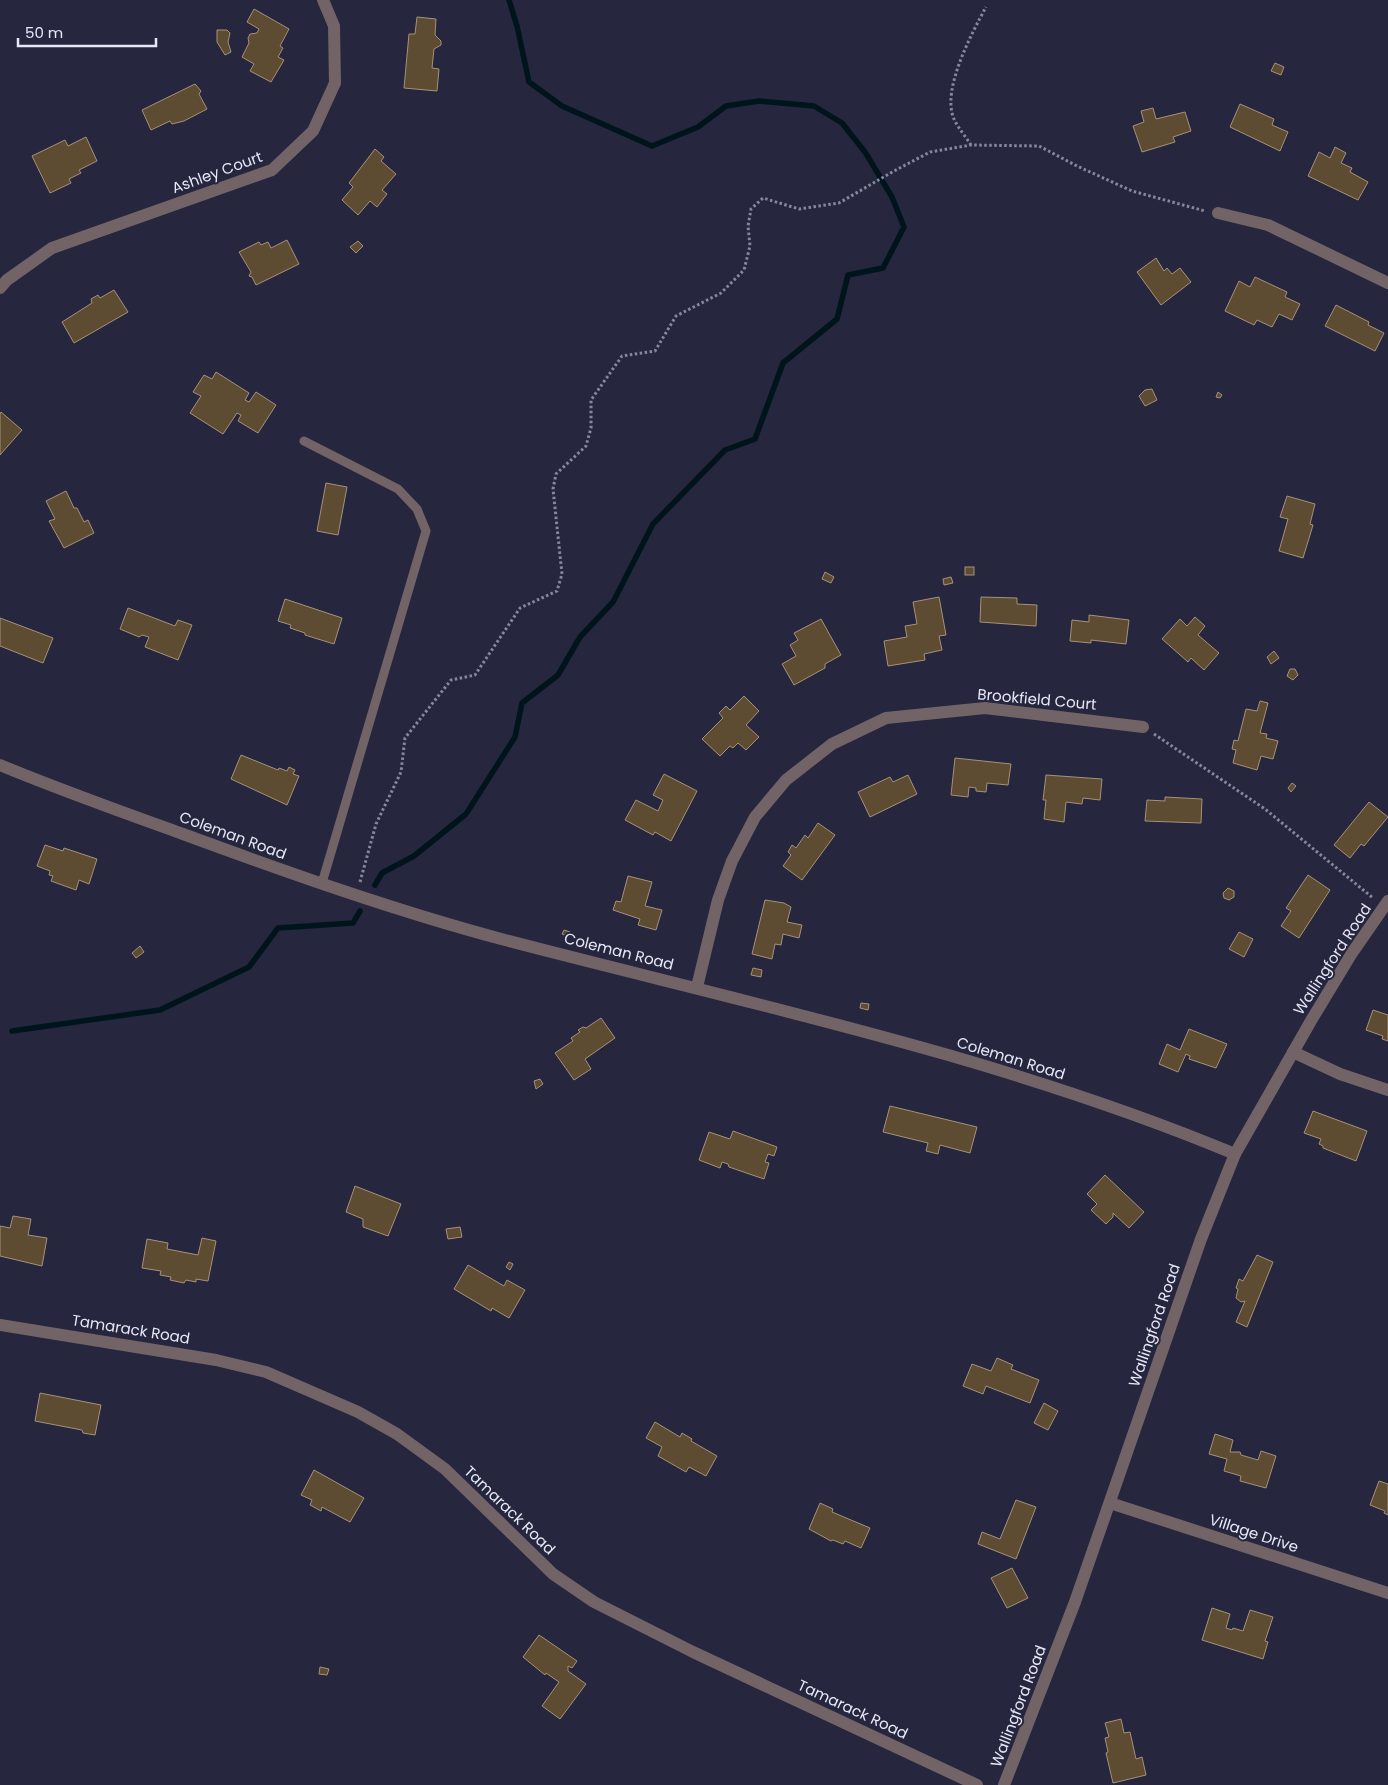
<svg xmlns="http://www.w3.org/2000/svg" width="1388" height="1785" font-family="Poppins,sans-serif">
<style>
.lines{fill:none;stroke-linecap:round;stroke-linejoin:round}
.stream{stroke:#00141b;stroke-width:5.5}
.building{fill:#5d4b32;stroke:#a69278}
.path{stroke:#87889c;stroke-width:3;stroke-dasharray:2.5 2.5;stroke-linecap:butt}
.service{stroke:#726366;stroke-width:9}
.minor{stroke:#726366;stroke-width:12}
.tertiary{stroke:#726366;stroke-width:12}
.labels{text-anchor:middle;dominant-baseline:central;stroke-width:4;stroke-linejoin:round;paint-order:stroke}
.street-label{font-size:15px;fill:#e6e7f7;stroke:#26263e}
</style>
<rect width="100%" height="100%" fill="#26263e"/>
<g class="lines">
<g class="stream">
<path d="M 375,885 L 382,873 L 414,856 L 466,814 L 515,737 L 522,703 L 558,675 L 580,637 L 613,602 L 653,524 L 725,450 L 755,439 L 783,363 L 837,319 L 848,275 L 883,268 L 904,227 L 892,197 L 865,152 L 842,123 L 814,106 L 759,101 L 726,106 L 698,127 L 652,146 L 562,106 L 529,82 L 517,26 L 509,0"/>
<path d="M 12,1031 L 160,1010 L 249,967 L 278,928 L 353,923 L 360,911"/>
</g>
</g>
<g class="building">
<path d="M 254,9 L 289,29 L 280,46 L 283,48 L 278,57 L 284,60 L 271,82 L 250,71 L 254,64 L 242,57 L 249,43 L 248,38 L 250,34 L 257,33 L 259,29 L 247,22 Z"/>
<path d="M 417,17 L 436,19 L 435,35 L 441,41 L 441,45 L 434,49 L 432,68 L 439,69 L 437,91 L 404,88 L 409,34 L 415,34 Z"/>
<path d="M 217,30 L 227,30 L 230,33 L 228,42 L 231,52 L 225,55 L 217,42 Z"/>
<path d="M 1275,63 L 1284,67 L 1281,75 L 1271,71 Z"/>
<path d="M 195,84 L 201,91 L 199,94 L 207,109 L 184,121 L 172,124 L 170,121 L 151,130 L 142,110 Z"/>
<path d="M 1240,104 L 1274,119 L 1272,125 L 1288,132 L 1280,151 L 1230,127 Z"/>
<path d="M 1153,108 L 1156,119 L 1185,112 L 1191,131 L 1173,137 L 1175,142 L 1142,152 L 1133,126 L 1144,122 L 1141,111 Z"/>
<path d="M 86,137 L 97,161 L 79,170 L 81,173 L 69,179 L 71,183 L 50,193 L 32,156 L 65,140 L 68,146 Z"/>
<path d="M 1335,147 L 1346,153 L 1341,163 L 1352,168 L 1350,172 L 1368,182 L 1358,200 L 1308,176 L 1319,152 L 1330,158 Z"/>
<path d="M 375,149 L 384,157 L 381,161 L 396,174 L 382,190 L 387,194 L 377,207 L 370,201 L 358,215 L 342,200 L 353,187 L 349,183 Z"/>
<path d="M 287,240 L 299,264 L 256,285 L 252,277 L 249,276 L 251,272 L 239,252 L 259,242 L 261,245 L 268,242 L 271,248 Z"/>
<path d="M 358,241 L 363,246 L 356,253 L 350,247 Z"/>
<path d="M 1156,258 L 1164,271 L 1167,268 L 1172,274 L 1180,268 L 1191,282 L 1161,305 L 1137,272 Z"/>
<path d="M 1255,277 L 1287,292 L 1285,297 L 1300,304 L 1292,320 L 1279,314 L 1272,327 L 1257,320 L 1254,325 L 1225,311 L 1239,281 L 1250,287 Z"/>
<path d="M 114,290 L 128,312 L 74,343 L 62,322 L 92,303 L 91,299 L 98,295 L 100,298 Z"/>
<path d="M 1336,305 L 1369,322 L 1368,325 L 1384,333 L 1375,351 L 1325,326 Z"/>
<path d="M 216,372 L 249,393 L 245,400 L 249,402 L 256,392 L 276,405 L 258,433 L 238,421 L 241,415 L 237,413 L 223,434 L 190,413 L 201,396 L 193,392 L 204,375 L 212,379 Z"/>
<path d="M 1152,389 L 1157,400 L 1145,406 L 1139,396 L 1145,390 Z"/>
<path d="M 1218,392 L 1222,395 L 1220,398 L 1216,397 Z"/>
<path d="M 1,412 L 22,430 L 0,455 L 0,414 Z"/>
<path d="M 326,483 L 347,487 L 338,535 L 317,531 Z"/>
<path d="M 66,491 L 74,508 L 77,508 L 84,522 L 88,520 L 94,533 L 64,548 L 49,521 L 55,519 L 46,501 Z"/>
<path d="M 1287,496 L 1315,504 L 1310,524 L 1313,525 L 1303,558 L 1279,551 L 1288,519 L 1280,517 Z"/>
<rect x="965" y="567" width="9" height="8"/>
<path d="M 825,572 L 834,577 L 831,583 L 822,579 Z"/>
<path d="M 951,577 L 953,583 L 944,585 L 943,579 Z"/>
<path d="M 939,597 L 946,635 L 939,636 L 942,650 L 924,654 L 925,660 L 888,666 L 884,641 L 907,637 L 905,626 L 917,624 L 913,602 Z"/>
<path d="M 981,597 L 1017,598 L 1017,604 L 1037,605 L 1036,626 L 980,622 Z"/>
<path d="M 285,599 L 342,618 L 334,644 L 305,635 L 305,633 L 290,628 L 291,625 L 278,621 Z"/>
<path d="M 128,608 L 175,626 L 178,620 L 192,625 L 178,660 L 145,647 L 149,637 L 142,635 L 139,637 L 120,629 Z"/>
<path d="M 1089,615 L 1129,620 L 1126,644 L 1091,640 L 1091,643 L 1070,641 L 1072,620 L 1089,622 Z"/>
<path d="M 1195,617 L 1205,626 L 1198,635 L 1219,653 L 1204,670 L 1191,658 L 1188,662 L 1162,639 L 1180,619 L 1187,626 Z"/>
<path d="M 0,618 L 53,638 L 43,663 L 0,646 Z"/>
<path d="M 821,619 L 841,655 L 825,664 L 825,668 L 794,685 L 782,664 L 796,656 L 790,645 L 798,640 L 794,633 Z"/>
<path d="M 1274,651 L 1279,658 L 1271,664 L 1267,657 Z"/>
<path d="M 1290,669 L 1295,669 L 1298,675 L 1293,680 L 1287,676 Z"/>
<path d="M 744,696 L 759,711 L 746,725 L 759,737 L 746,750 L 738,743 L 733,748 L 730,746 L 720,756 L 702,739 L 723,718 L 719,713 L 726,706 L 730,710 Z"/>
<path d="M 1260,701 L 1268,703 L 1260,733 L 1267,734 L 1266,738 L 1278,741 L 1273,759 L 1261,756 L 1257,770 L 1233,763 L 1236,750 L 1232,749 L 1234,740 L 1238,741 L 1246,709 L 1257,711 Z"/>
<path d="M 241,755 L 278,770 L 279,768 L 287,771 L 289,767 L 295,770 L 293,774 L 299,776 L 287,805 L 231,779 Z"/>
<path d="M 955,758 L 1011,764 L 1008,785 L 987,783 L 986,792 L 976,791 L 976,788 L 969,787 L 968,797 L 951,795 Z"/>
<path d="M 664,774 L 697,791 L 671,841 L 655,832 L 653,835 L 625,820 L 636,800 L 658,811 L 663,800 L 653,795 Z"/>
<path d="M 908,775 L 917,794 L 870,817 L 858,792 L 890,777 L 893,782 Z"/>
<path d="M 1046,775 L 1102,779 L 1100,800 L 1083,798 L 1082,804 L 1066,802 L 1064,822 L 1044,819 L 1046,800 L 1043,800 Z"/>
<path d="M 1292,783 L 1296,786 L 1291,792 L 1288,788 Z"/>
<path d="M 1165,797 L 1202,799 L 1201,823 L 1145,821 L 1147,800 L 1165,801 Z"/>
<path d="M 1369,802 L 1388,817 L 1364,846 L 1361,844 L 1350,858 L 1334,845 Z"/>
<path d="M 818,823 L 835,835 L 802,880 L 783,866 L 791,855 L 788,852 L 792,845 L 796,848 L 805,835 L 808,838 Z"/>
<path d="M 45,845 L 63,851 L 64,848 L 97,859 L 89,884 L 79,880 L 76,890 L 51,881 L 53,876 L 49,875 L 50,871 L 37,866 Z"/>
<path d="M 1308,875 L 1330,890 L 1299,938 L 1281,926 L 1291,911 L 1286,908 Z"/>
<path d="M 628,876 L 652,882 L 645,906 L 662,910 L 656,930 L 638,925 L 640,919 L 613,910 L 616,901 L 621,902 Z"/>
<path d="M 1228,888 L 1234,891 L 1234,897 L 1229,900 L 1224,898 L 1223,893 Z"/>
<path d="M 765,900 L 784,903 L 791,907 L 787,922 L 802,925 L 799,938 L 783,934 L 781,945 L 775,944 L 772,959 L 752,954 Z"/>
<path d="M 564,930 L 570,932 L 569,937 L 562,934 Z"/>
<path d="M 1239,932 L 1253,939 L 1244,957 L 1229,949 Z"/>
<path d="M 140,946 L 144,952 L 136,958 L 132,953 Z"/>
<path d="M 753,968 L 762,970 L 761,977 L 751,975 Z"/>
<path d="M 861,1003 L 869,1004 L 868,1010 L 860,1008 Z"/>
<path d="M 1373,1010 L 1388,1015 L 1388,1041 L 1382,1039 L 1383,1036 L 1366,1030 Z"/>
<path d="M 601,1018 L 615,1038 L 585,1059 L 591,1069 L 574,1080 L 555,1053 L 573,1041 L 571,1038 L 580,1032 L 578,1030 L 583,1027 L 586,1028 Z"/>
<path d="M 1189,1029 L 1227,1044 L 1216,1068 L 1189,1059 L 1190,1056 L 1186,1054 L 1178,1072 L 1159,1064 L 1167,1044 L 1180,1050 Z"/>
<path d="M 540,1079 L 543,1084 L 536,1089 L 534,1081 Z"/>
<path d="M 890,1106 L 977,1127 L 970,1153 L 940,1145 L 938,1154 L 926,1151 L 928,1143 L 883,1132 Z"/>
<path d="M 1313,1111 L 1367,1131 L 1356,1161 L 1323,1148 L 1323,1146 L 1319,1144 L 1321,1139 L 1304,1133 Z"/>
<path d="M 733,1131 L 777,1147 L 774,1156 L 768,1154 L 765,1162 L 769,1163 L 764,1179 L 729,1167 L 728,1164 L 722,1162 L 720,1168 L 699,1160 L 709,1132 L 730,1139 Z"/>
<path d="M 1105,1175 L 1144,1212 L 1129,1228 L 1113,1213 L 1113,1217 L 1106,1224 L 1091,1210 L 1097,1204 L 1087,1194 Z"/>
<path d="M 355,1186 L 401,1204 L 388,1236 L 363,1227 L 363,1219 L 346,1212 Z"/>
<path d="M 13,1216 L 31,1219 L 28,1235 L 47,1238 L 42,1266 L 0,1256 L 0,1226 L 10,1228 Z"/>
<path d="M 460,1227 L 462,1237 L 448,1239 L 446,1229 Z"/>
<path d="M 202,1238 L 216,1241 L 208,1281 L 196,1279 L 196,1282 L 186,1280 L 184,1283 L 170,1280 L 171,1277 L 160,1275 L 161,1271 L 142,1268 L 147,1239 L 168,1243 L 167,1249 L 198,1255 Z"/>
<path d="M 1257,1255 L 1273,1262 L 1247,1327 L 1236,1322 L 1245,1301 L 1241,1302 L 1236,1298 L 1238,1289 L 1236,1288 L 1239,1279 L 1243,1281 Z"/>
<path d="M 509,1262 L 513,1264 L 510,1270 L 506,1267 Z"/>
<path d="M 468,1265 L 504,1286 L 507,1280 L 525,1290 L 509,1318 L 492,1308 L 491,1311 L 454,1289 Z"/>
<path d="M 997,1358 L 1013,1365 L 1011,1369 L 1039,1380 L 1030,1403 L 986,1386 L 983,1394 L 963,1386 L 972,1364 L 991,1371 Z"/>
<path d="M 40,1393 L 101,1405 L 95,1435 L 83,1433 L 82,1430 L 35,1421 Z"/>
<path d="M 1044,1403 L 1058,1411 L 1048,1430 L 1034,1423 Z"/>
<path d="M 655,1422 L 680,1437 L 682,1433 L 692,1439 L 691,1441 L 717,1456 L 706,1476 L 689,1467 L 686,1472 L 658,1456 L 662,1447 L 646,1438 Z"/>
<path d="M 1215,1434 L 1233,1440 L 1230,1452 L 1240,1452 L 1241,1455 L 1258,1460 L 1261,1451 L 1276,1456 L 1266,1488 L 1240,1481 L 1241,1476 L 1224,1471 L 1227,1459 L 1209,1454 Z"/>
<path d="M 314,1470 L 364,1498 L 350,1522 L 322,1507 L 321,1511 L 310,1505 L 312,1500 L 301,1495 Z"/>
<path d="M 1379,1481 L 1388,1484 L 1388,1515 L 1384,1513 L 1385,1511 L 1370,1505 Z"/>
<path d="M 1016,1500 L 1036,1507 L 1016,1559 L 978,1544 L 982,1532 L 1000,1539 Z"/>
<path d="M 820,1503 L 833,1509 L 832,1512 L 870,1528 L 861,1548 L 845,1541 L 843,1544 L 833,1540 L 831,1541 L 809,1529 Z"/>
<path d="M 1012,1568 L 1028,1598 L 1007,1608 L 991,1578 Z"/>
<path d="M 1212,1608 L 1230,1614 L 1226,1628 L 1232,1630 L 1233,1628 L 1243,1631 L 1250,1610 L 1273,1617 L 1265,1641 L 1268,1642 L 1263,1659 L 1202,1640 Z"/>
<path d="M 539,1635 L 577,1661 L 572,1668 L 568,1666 L 568,1671 L 586,1684 L 560,1719 L 542,1706 L 559,1682 L 546,1673 L 545,1675 L 523,1657 Z"/>
<path d="M 320,1667 L 329,1669 L 327,1675 L 319,1674 Z"/>
<path d="M 1121,1719 L 1124,1733 L 1130,1732 L 1136,1759 L 1142,1757 L 1146,1775 L 1113,1783 L 1106,1753 L 1108,1752 L 1105,1738 L 1109,1737 L 1105,1723 Z"/>
</g>
<g class="lines">
<g class="path">
<path d="M 971,145 C 966,137 958,128 954,119 C 941,90 972,33 986,7"/>
<path d="M 1154,734 L 1265,809 L 1373,898"/>
<path d="M 360,882 L 376,824 L 401,772 L 405,738 L 451,680 L 475,675 L 520,608 L 557,591 L 562,574 L 553,489 L 556,474 L 586,446 L 591,428 L 591,400 L 622,356 L 655,351 L 676,316 L 721,293 L 744,270 L 750,246 L 748,226 L 751,209 L 763,198 L 799,209 L 839,203 L 894,171 L 930,152 L 971,145 L 1039,146 L 1077,166 L 1132,191 L 1205,211"/>
</g>
<path class="service" d="M 304,441 L 398,489 L 417,509 L 426,531 L 322,883"/>
<g class="minor">
<path d="M 1218,213 L 1268,225 L 1388,283"/>
<path d="M 0,288 L 7,280 L 52,248 L 272,170 L 313,131 L 335,83 L 334,26 L 323,0"/>
<path d="M 0,765 C 60,790 122,812 183,834 C 289,873 396,911 505,940 C 750,1004 1000,1056 1235,1154"/>
<path d="M 697,987 L 718,900 L 732,861 L 755,817 L 786,780 L 832,744 L 886,718 L 985,708 L 1143,727"/>
<path d="M 1293,1052 L 1340,1074 L 1388,1090"/>
<path d="M 0,1325 L 216,1360 L 266,1372 L 358,1412 L 397,1434 L 445,1469 L 553,1574 L 594,1602 L 693,1652 L 977,1785"/>
<path d="M 1110,1503 L 1388,1593"/>
</g>
<path class="tertiary" d="M 1004,1785 L 1075,1602 L 1201,1239 L 1235,1154 L 1312,1019 L 1352,953 L 1388,901"/>
</g>
<g class="labels">
<g class="street-label">
<text transform="translate(217 172) rotate(-20)">Ashley Court</text>
<text transform="translate(1037 699) rotate(5)">Brookfield Court</text>
<text transform="translate(233 835) rotate(20)">Coleman Road</text>
<text transform="translate(619 951) rotate(14)">Coleman Road</text>
<text transform="translate(1332 959) rotate(-57)">Wallingford Road</text>
<text transform="translate(1011 1058) rotate(17)">Coleman Road</text>
<text transform="translate(1154 1325) rotate(-71)">Wallingford Road</text>
<text transform="translate(131 1329) rotate(9)">Tamarack Road</text>
<text transform="translate(510 1510) rotate(44)">Tamarack Road</text>
<text transform="translate(1254 1533) rotate(18)">Village Drive</text>
<text transform="translate(1018 1706) rotate(-69)">Wallingford Road</text>
<text transform="translate(853 1709) rotate(25)">Tamarack Road</text>
</g>
</g>
<path d="M18 38v8h138v-8" fill="none" stroke="#e6e7f7" stroke-width="2.5"/>
<text x="25" y="38" font-size="15" fill="#e6e7f7" stroke="#26263e" stroke-width="4" paint-order="stroke">50 m</text>
</svg>
